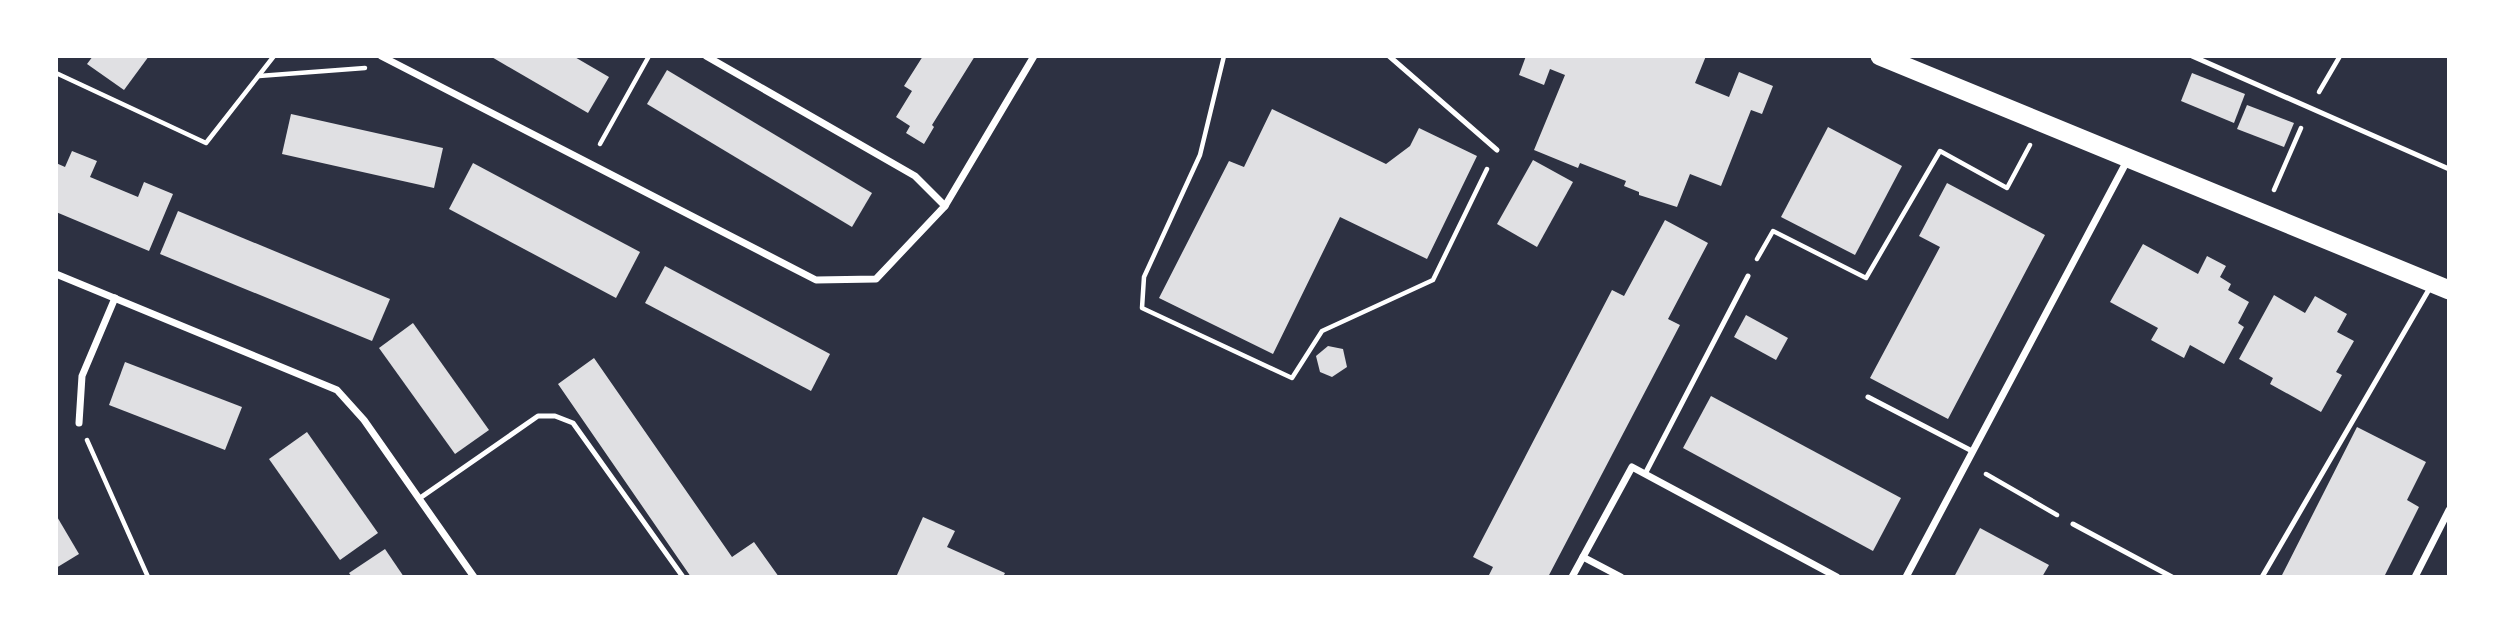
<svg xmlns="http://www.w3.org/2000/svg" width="2505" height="633" font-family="'IBM Plex Serif',serif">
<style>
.building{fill:#e0e0e3}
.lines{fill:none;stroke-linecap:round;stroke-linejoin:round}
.path{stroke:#fff;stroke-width:4.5}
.service{stroke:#fff;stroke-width:5}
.minor{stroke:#fff;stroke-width:7}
.trunk{stroke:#fff;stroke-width:19}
</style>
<rect width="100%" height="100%" fill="#2d3142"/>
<g class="building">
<path d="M 93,56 L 149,56 L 124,90 L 87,64 Z"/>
<path d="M 490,56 L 573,56 L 609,77 L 588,113 Z"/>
<path d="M 923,56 L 975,56 L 932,125 L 934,127 L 924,144 L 906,133 L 910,126 L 896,117 L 912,91 L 904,86 Z"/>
<path d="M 1526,56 L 1706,56 L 1695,83 L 1729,97 L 1739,72 L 1773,86 L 1762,114 L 1751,110 L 1721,186 L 1690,174 L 1677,207 L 1639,195 L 1639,192 L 1624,186 L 1626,181 L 1580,163 L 1578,168 L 1534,150 L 1565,75 L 1550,69 L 1544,85 L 1519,75 Z"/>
<path d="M 667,70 L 872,193 L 852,227 L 647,104 Z"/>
<path d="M 2192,73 L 2245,94 L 2234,123 L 2181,101 Z"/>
<path d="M 2247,105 L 2294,123 L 2284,147 L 2237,129 Z"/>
<path d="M 1272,109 L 1386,164 L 1410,146 L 1419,128 L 1477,156 L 1427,259 L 1340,217 L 1273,354 L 1159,298 L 1229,161 L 1244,167 Z"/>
<path d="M 291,114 L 443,148 L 434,188 L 282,154 Z"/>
<path d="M 1828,127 L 1902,166 L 1855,255 L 1781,217 Z"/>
<path d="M 72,151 L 97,161 L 90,177 L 138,197 L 144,182 L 173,194 L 149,251 L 56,212 L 56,163 L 65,167 Z"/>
<path d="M 1533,160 L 1573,182 L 1537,247 L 1497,224 Z"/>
<path d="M 473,163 L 640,252 L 616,298 L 449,209 Z"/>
<path d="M 1947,183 L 2045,235 L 1948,419 L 1870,378 L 1940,247 L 1919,236 Z"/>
<path d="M 178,211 L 390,299 L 372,341 L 160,254 Z"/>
<path d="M 1665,220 L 1708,243 L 1668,319 L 1680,325 L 1548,577 L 1488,577 L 1493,567 L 1473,557 L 1612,290 L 1624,296 Z"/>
<path d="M 2143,244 L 2198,274 L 2207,256 L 2226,266 L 2220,277 L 2231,284 L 2228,290 L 2249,302 L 2238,323 L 2244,327 L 2224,364 L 2190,345 L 2184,358 L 2151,340 L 2158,328 L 2110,302 Z"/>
<path d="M 665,266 L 830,354 L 811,391 L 645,303 Z"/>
<path d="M 2274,295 L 2305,313 L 2315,296 L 2347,314 L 2337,332 L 2354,341 L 2336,372 L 2342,375 L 2321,412 L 2270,384 L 2273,378 L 2239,359 Z"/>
<path d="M 1746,315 L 1788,338 L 1776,360 L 1734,337 Z"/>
<path d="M 413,323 L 489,430 L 455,454 L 379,348 Z"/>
<path d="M 1328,346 L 1343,349 L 1347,367 L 1332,377 L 1320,372 L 1316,356 Z"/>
<path d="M 594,358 L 732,557 L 754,542 L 779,577 L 691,577 L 558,384 Z"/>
<path d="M 125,362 L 242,407 L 225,450 L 109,405 Z"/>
<path d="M 1711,396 L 1901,498 L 1873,551 L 1683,448 Z"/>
<path d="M 2357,427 L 2426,462 L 2407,500 L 2419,507 L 2384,577 L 2281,577 Z"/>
<path d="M 307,432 L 378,533 L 340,560 L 269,459 Z"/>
<path d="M 56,515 L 79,554 L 56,568 Z"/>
<path d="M 923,517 L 955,531 L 947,547 L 1005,573 L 1003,577 L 901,577 L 897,575 Z"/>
<path d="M 1980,528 L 2049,565 L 2042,577 L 1954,577 Z"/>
<path d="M 385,549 L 404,577 L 352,577 L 349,573 Z"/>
</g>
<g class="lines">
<g class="path">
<path d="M 1224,56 L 1200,155 L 1144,277 L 1142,308 L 1292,378 L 1322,331 L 1433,280 L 1487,169"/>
<path d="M 56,73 L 206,143 L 274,56"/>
<path d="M 259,76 L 365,68"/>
<path d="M 2319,92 L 2340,56"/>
<path d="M 600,144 L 649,56"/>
<path d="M 2274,190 L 2301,128"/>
<path d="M 1757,259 L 1773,231 L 1866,278 L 1940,151 L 2007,188 L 2030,145"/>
<path d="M 87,440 L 148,577"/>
<path d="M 1986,474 L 2057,515"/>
</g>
<g class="service">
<path d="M 1389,56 L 1497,150"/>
<path d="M 2192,56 L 2449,169"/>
<path d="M 1868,397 L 1972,451"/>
<path d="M 1645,474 L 1748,276"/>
<path d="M 420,498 L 538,416 L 555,416 L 573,423 L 683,577"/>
<path d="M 2073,524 L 2172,577"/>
<path d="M 2262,577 L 2431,286"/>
</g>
<g class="minor">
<path d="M 381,56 L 816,280 L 876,279 L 945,206 L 915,176 L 706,56"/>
<path d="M 945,206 L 1034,56"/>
<path d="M 56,274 L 337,390 L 364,420 L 474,577"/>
<path d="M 79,423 L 82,376 L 115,298"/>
<path d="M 1583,557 L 1621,577"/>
<path d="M 1572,577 L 1632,467 L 1837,577"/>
<path d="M 1906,577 L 2128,159"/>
<path d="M 2415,577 L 2449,510"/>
</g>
<path class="trunk" d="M 1880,56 L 2449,290"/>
</g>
<rect width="2505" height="633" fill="none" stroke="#ffffff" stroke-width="116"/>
</svg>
